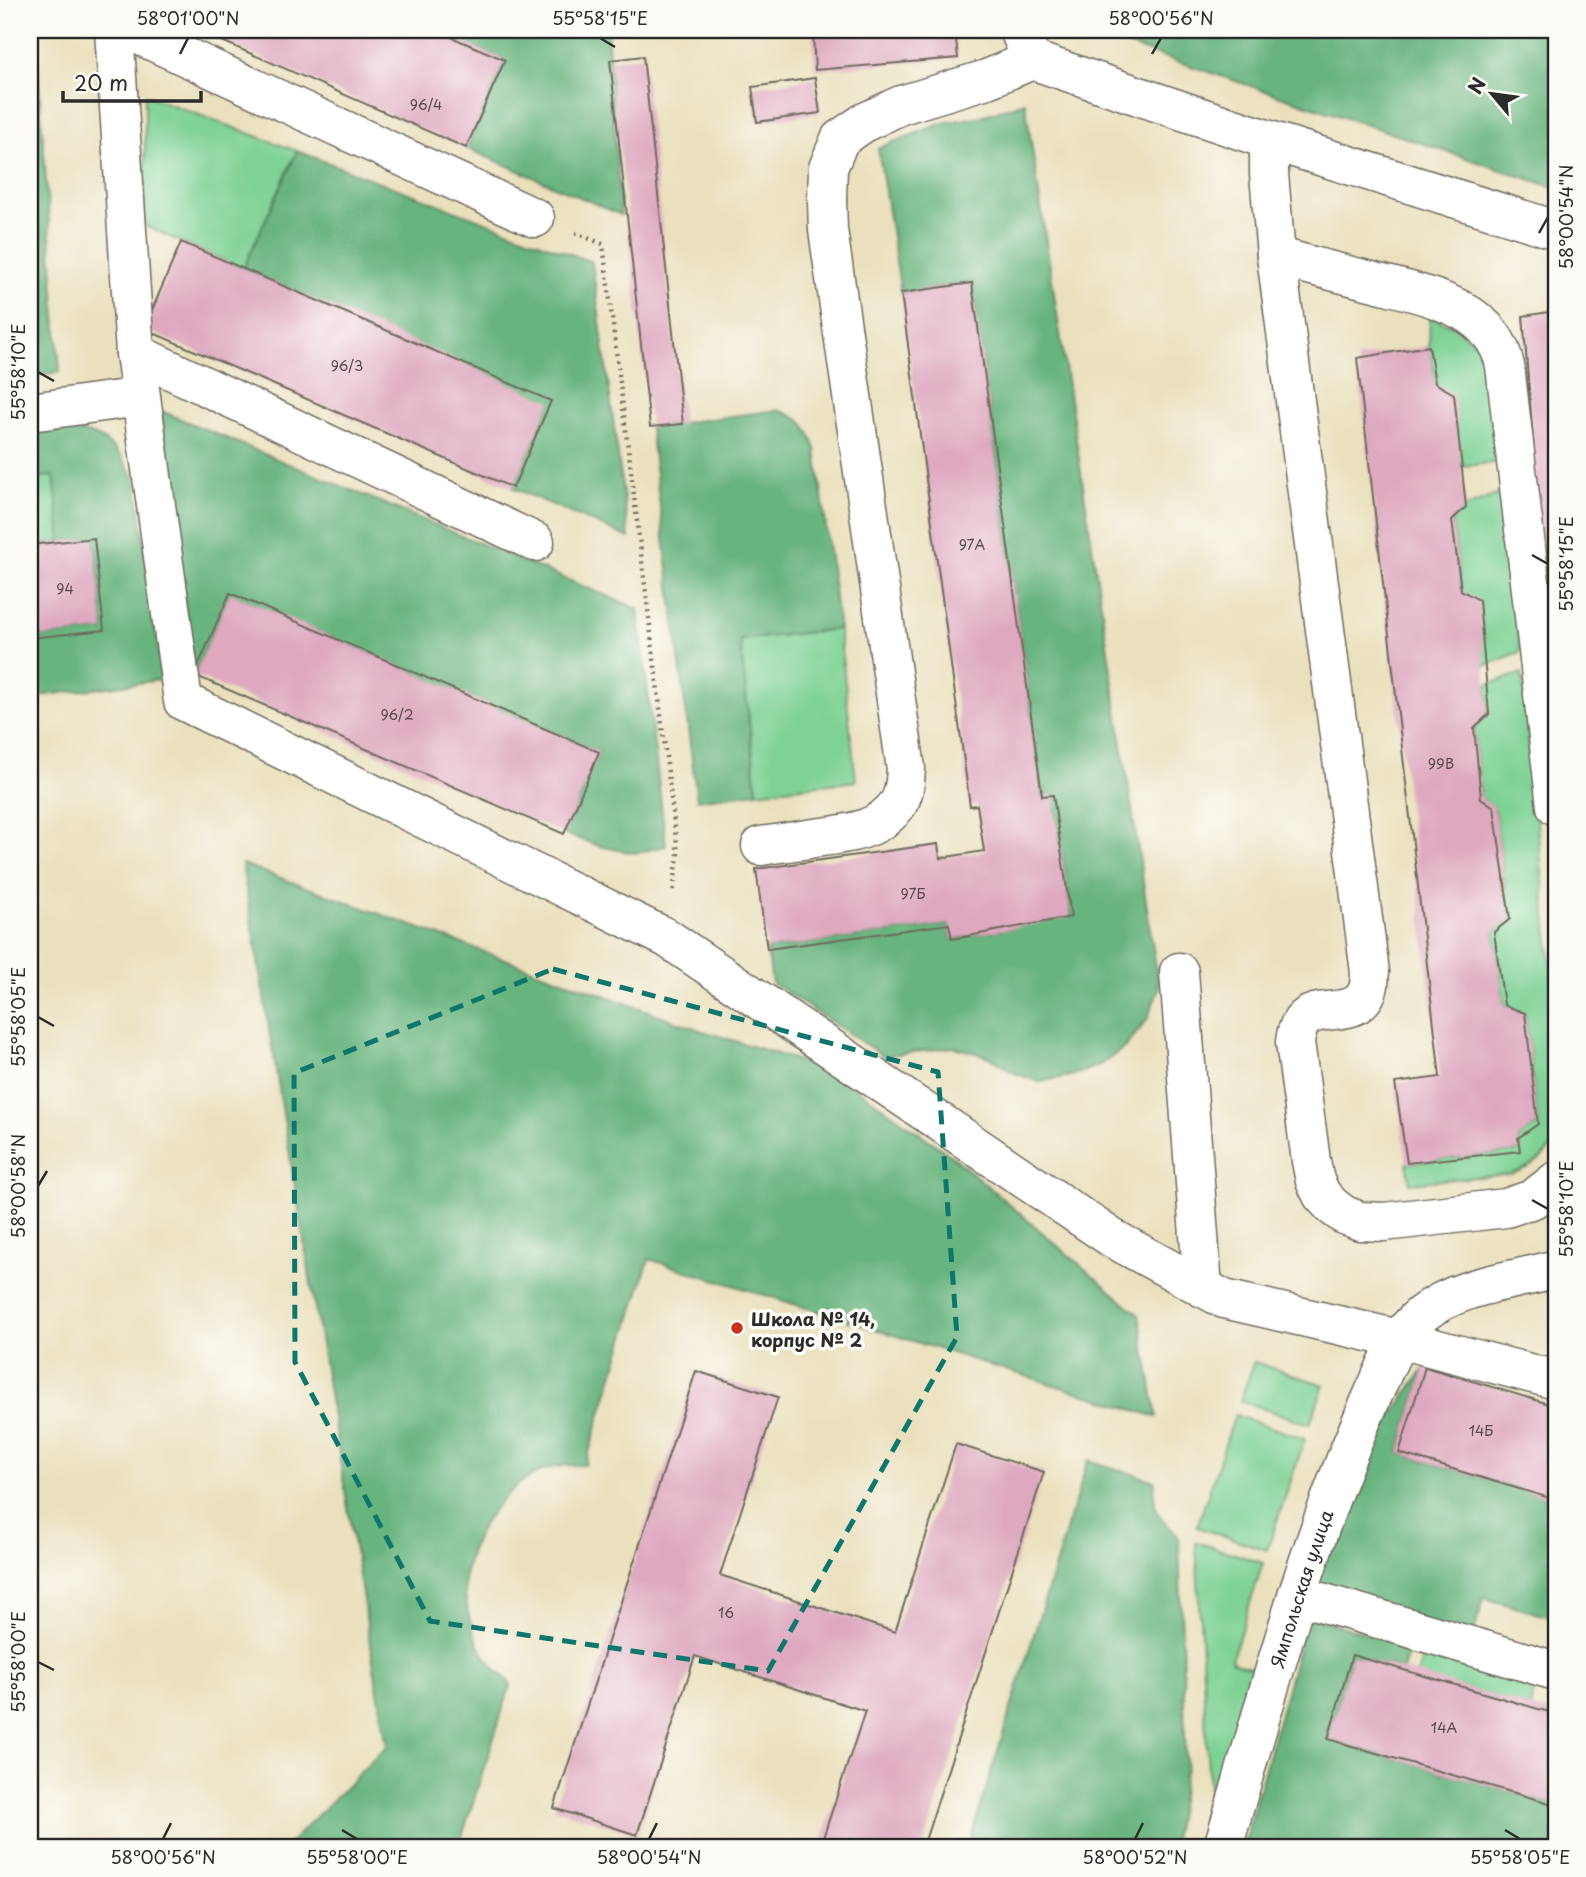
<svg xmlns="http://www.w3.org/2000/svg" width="1586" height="1877" font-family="'Playpen Sans',sans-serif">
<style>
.green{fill:#7fd295;stroke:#557e60;stroke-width:2}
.forest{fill:#67b47e;stroke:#497054;stroke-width:2}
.building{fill:#dea8bf}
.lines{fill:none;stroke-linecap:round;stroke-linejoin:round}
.minor-casing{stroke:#6e6a5e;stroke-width:41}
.path{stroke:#6e6a5e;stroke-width:4.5;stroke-dasharray:2 5;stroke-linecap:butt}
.minor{stroke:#fff;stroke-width:38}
.marked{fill:none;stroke:#0f766e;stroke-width:5;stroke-dasharray:14 9;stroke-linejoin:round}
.ticks{fill:none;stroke:#2b2b2b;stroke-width:2.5}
.poi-dot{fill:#c8321e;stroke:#fdfcf7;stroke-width:2.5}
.labels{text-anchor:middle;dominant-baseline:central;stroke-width:7;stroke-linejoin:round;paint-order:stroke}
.number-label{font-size:14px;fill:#584a50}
.poi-label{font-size:18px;font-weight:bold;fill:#2b2b2b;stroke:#fdfcf7;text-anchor:start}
.street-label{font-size:18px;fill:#2b2b2b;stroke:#fdfcf7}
.neatline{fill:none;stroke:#2b2b2b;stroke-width:2.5}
.ticks-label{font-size:18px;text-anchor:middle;fill:#2b2b2b}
</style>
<rect width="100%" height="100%" fill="#fdfcf7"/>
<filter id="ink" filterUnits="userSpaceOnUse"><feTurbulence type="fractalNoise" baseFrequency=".0143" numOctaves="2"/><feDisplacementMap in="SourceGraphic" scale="14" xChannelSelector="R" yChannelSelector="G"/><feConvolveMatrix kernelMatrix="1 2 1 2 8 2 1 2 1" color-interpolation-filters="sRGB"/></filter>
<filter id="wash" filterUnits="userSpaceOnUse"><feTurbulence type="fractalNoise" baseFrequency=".00686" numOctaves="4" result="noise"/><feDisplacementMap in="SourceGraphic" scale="28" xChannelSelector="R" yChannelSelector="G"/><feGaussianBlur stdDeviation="1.57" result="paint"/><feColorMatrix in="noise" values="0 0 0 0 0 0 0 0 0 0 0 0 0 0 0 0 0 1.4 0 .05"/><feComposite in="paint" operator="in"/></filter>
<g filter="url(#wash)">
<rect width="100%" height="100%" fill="#eae0bd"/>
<g class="green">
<path d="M 145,95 L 297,151 L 243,269 L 145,226 Z"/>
<path d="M 1430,317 L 1453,326 L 1485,350 L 1502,462 L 1462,466 L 1435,383 L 1429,346 Z"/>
<path d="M 54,476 L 61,542 L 30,545 L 30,478 Z"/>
<path d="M 1504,492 L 1520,652 L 1485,666 L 1461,590 L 1452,520 L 1466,507 Z"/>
<path d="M 839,629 L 856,781 L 757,792 L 740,640 Z"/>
<path d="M 1522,673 L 1556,1014 L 1556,1139 C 1546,1158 1531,1168 1511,1174 L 1410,1183 L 1407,1163 L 1520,1151 L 1518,1138 L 1538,1124 L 1525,1013 L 1504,1005 L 1494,932 L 1510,918 L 1494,808 L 1481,798 L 1474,728 L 1489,714 L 1486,685 Z"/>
<path d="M 1254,1362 L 1324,1385 L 1310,1424 L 1240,1401 Z"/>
<path d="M 1235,1415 L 1305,1439 L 1267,1550 L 1197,1527 Z"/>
<path d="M 1196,1542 L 1263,1563 L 1231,1661 L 1266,1673 L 1212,1847 Z"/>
<path d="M 1424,1651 L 1537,1683 L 1530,1707 L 1417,1675 Z"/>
</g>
<g class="forest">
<path d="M 30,30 L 35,30 L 60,372 L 30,376 Z"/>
<path d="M 435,30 L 607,30 L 621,215 L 466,148 L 505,60 Z"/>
<path d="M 1083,30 L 1556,30 L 1556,188 Z"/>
<path d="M 1025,102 L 1159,988 L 1147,1020 L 1126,1046 L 1102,1064 L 1074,1075 L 1040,1082 L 1012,1072 L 990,1057 L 954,1047 L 883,1056 L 772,983 L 767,949 L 949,924 L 952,939 L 1071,916 L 1053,796 L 1042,796 L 972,283 L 901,293 L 878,148 L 943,123 L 978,117 Z"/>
<path d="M 297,151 L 592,262 L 629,538 L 513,488 L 550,402 L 243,269 Z"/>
<path d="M 777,410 C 802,418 807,424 816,449 L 839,629 L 740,640 L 757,792 L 697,800 L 650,427 Z"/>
<path d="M 161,411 L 638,609 L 666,846 L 635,853 L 603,847 L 564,834 L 599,752 L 230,594 L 194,675 Z"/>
<path d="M 62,429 C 71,431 81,431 90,434 C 112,440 126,462 136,481 L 162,680 L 30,697 L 30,638 L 104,630 L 94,538 L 61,542 L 54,476 L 30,478 L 30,433 Z"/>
<path d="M 242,864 L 703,1031 L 832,1071 L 957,1160 L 1139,1315 L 1157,1417 L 649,1259 L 585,1465 C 572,1465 560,1465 547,1469 C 507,1483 474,1527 466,1569 C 462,1590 468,1617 475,1637 C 483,1657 496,1670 511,1684 L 459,1846 L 463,1847 L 286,1847 L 387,1746 Z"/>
<path d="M 1425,1367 L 1399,1453 L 1556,1500 L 1556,1619 L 1484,1598 L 1473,1635 L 1312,1592 L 1356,1479 L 1382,1430 Z"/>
<path d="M 1088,1460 L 1155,1481 C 1154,1493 1153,1506 1160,1516 C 1165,1524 1174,1530 1179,1538 L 1186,1767 L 1172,1847 L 968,1847 Z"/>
<path d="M 1307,1616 L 1410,1646 L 1403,1670 L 1352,1655 L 1328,1739 L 1556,1805 L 1556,1847 L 1243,1847 Z"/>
</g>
<g id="blocks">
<g class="building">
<path d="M 197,30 L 435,30 L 505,60 L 466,148 Z"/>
<path d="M 869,30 L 955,30 L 958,58 L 815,70 L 813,34 Z"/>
<path d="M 643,56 L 683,424 L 650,427 L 610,60 Z"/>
<path d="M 815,78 L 820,113 L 757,122 L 752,87 Z"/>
<path d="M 181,242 L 551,401 L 513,488 L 144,329 Z"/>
<path d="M 972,283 L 1042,796 L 1053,795 L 1071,917 L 952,939 L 949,924 L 767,949 L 756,869 L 938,844 L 940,858 L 984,851 L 977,805 L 970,806 L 901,293 Z"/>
<path d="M 1556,311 L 1556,696 L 1554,696 L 1523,316 Z"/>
<path d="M 1429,346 L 1435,383 L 1454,394 L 1466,507 L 1452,520 L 1461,590 L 1479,600 L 1489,714 L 1474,728 L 1481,798 L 1494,807 L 1510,919 L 1494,932 L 1504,1005 L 1525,1013 L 1538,1124 L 1518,1138 L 1520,1151 L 1407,1163 L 1395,1083 L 1440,1077 L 1357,358 Z"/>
<path d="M 94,538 L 104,630 L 30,638 L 30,545 Z"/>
<path d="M 230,593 L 599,752 L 564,834 L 194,675 Z"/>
<path d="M 1425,1367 L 1556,1406 L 1556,1500 L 1399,1453 Z"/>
<path d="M 696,1371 L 778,1397 L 720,1575 L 895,1632 L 956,1444 L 1044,1472 L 923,1847 L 820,1847 L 865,1711 L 695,1656 L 637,1835 L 554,1808 Z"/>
<path d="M 1352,1655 L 1556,1714 L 1556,1805 L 1328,1739 Z"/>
</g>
</g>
</g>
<g filter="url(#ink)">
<use href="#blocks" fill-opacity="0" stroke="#6e6a5e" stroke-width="2"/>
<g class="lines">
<defs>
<g id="minor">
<path d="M 114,30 L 135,353 L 183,701 L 667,938 L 1112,1238 L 1224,1299 L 1399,1339 L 1556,1380"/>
<path d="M 128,30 L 535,218"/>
<path d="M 1019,30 L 1032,60 L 1269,140 L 1556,230"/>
<path d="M 1269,140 L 1269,174 L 1276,256 L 1370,972 C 1369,977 1370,984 1368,989 C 1357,1022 1318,1001 1302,1021 C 1297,1028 1296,1035 1295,1042 L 1311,1161 L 1315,1181 L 1322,1195 L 1332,1206 L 1344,1215 L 1360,1221 L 1384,1222 L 1506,1208 L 1533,1199 L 1556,1181"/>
<path d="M 1276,256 C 1307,265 1339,273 1371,281 C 1422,295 1493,305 1505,366 L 1556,806"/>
<path d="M 135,353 L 535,542"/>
<path d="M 30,412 L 141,397"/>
<path d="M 761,846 C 779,843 797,841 814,838 C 844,834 878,832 897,805 C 905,795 905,781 906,769 L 828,230 L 827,200 L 828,168 L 840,139 L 865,122 L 901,105 L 987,79 L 1032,60"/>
<path d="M 1179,972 L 1203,1288"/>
<path d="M 1297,1595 L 1556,1671"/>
<path id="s1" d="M 1223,1847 C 1268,1695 1307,1540 1373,1395 C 1386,1367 1397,1334 1422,1314 C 1460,1284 1512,1282 1556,1269"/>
</g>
</defs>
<use href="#minor" class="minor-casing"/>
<path class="path" d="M 575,233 L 603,244 L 678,854 L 673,894"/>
<use href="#minor" class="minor"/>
</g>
</g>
<path class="marked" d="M 553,969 L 938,1072 L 957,1337 L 768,1671 L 430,1621 L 295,1362 L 294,1073 Z"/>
<path class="ticks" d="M 600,38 L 615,47M 180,54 L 188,38M 1152,54 L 1161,38M 1539,233 L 1548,217M 38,372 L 54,381M 1532,555 L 1548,564M 38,1017 L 54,1026M 38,1186 L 47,1171M 1532,1200 L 1548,1209M 38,1662 L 54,1670M 342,1830 L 357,1839M 1505,1830 L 1520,1839M 163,1839 L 171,1823M 649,1839 L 657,1823M 1135,1839 L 1143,1823"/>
<circle class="poi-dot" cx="737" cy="1328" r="7"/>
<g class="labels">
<g class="number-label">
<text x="426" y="104">96/4</text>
<text x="347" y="365">96/3</text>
<text x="972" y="544">97А</text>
<text x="65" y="588">94</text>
<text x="397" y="714">96/2</text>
<text x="1441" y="763">99В</text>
<text x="913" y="893">97Б</text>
<text x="1481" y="1430">14Б</text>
<text x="726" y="1612">16</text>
<text x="1444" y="1727">14А</text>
</g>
<g class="poi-label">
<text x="751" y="1318">Школа № 14,<tspan x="751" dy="21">корпус № 2</tspan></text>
</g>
<g class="street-label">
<text stroke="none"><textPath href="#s1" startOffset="270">Ямпольская улица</textPath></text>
</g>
</g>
<rect width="1586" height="1877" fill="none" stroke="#fdfcf7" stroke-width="77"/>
<g transform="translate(1492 94) rotate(299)" stroke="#fdfcf7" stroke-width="5" paint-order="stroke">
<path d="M0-5L12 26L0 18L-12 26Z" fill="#2b2b2b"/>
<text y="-10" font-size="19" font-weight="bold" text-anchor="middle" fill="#2b2b2b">N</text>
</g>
<path d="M63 91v10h138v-10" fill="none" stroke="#2b2b2b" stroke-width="3.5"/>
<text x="74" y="91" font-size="21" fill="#2b2b2b" stroke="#fdfcf7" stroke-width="5" paint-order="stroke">20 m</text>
<rect x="38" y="38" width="1510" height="1801" class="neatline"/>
<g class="ticks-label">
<text x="188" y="25">58°01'00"N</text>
<text x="600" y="25">55°58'15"E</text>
<text x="1161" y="25">58°00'56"N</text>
<text transform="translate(1567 217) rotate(-90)" y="6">58°00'54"N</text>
<text transform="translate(19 372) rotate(-90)" y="6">55°58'10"E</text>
<text transform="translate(1567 564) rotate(-90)" y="6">55°58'15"E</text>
<text transform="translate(19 1017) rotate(-90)" y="6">55°58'05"E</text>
<text transform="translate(19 1186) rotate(-90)" y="6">58°00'58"N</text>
<text transform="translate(1567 1209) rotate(-90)" y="6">55°58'10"E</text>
<text transform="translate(19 1662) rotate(-90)" y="6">55°58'00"E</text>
<text x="163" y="1864">58°00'56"N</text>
<text x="357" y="1864">55°58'00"E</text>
<text x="649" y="1864">58°00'54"N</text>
<text x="1135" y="1864">58°00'52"N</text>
<text x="1520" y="1864">55°58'05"E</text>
</g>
</svg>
